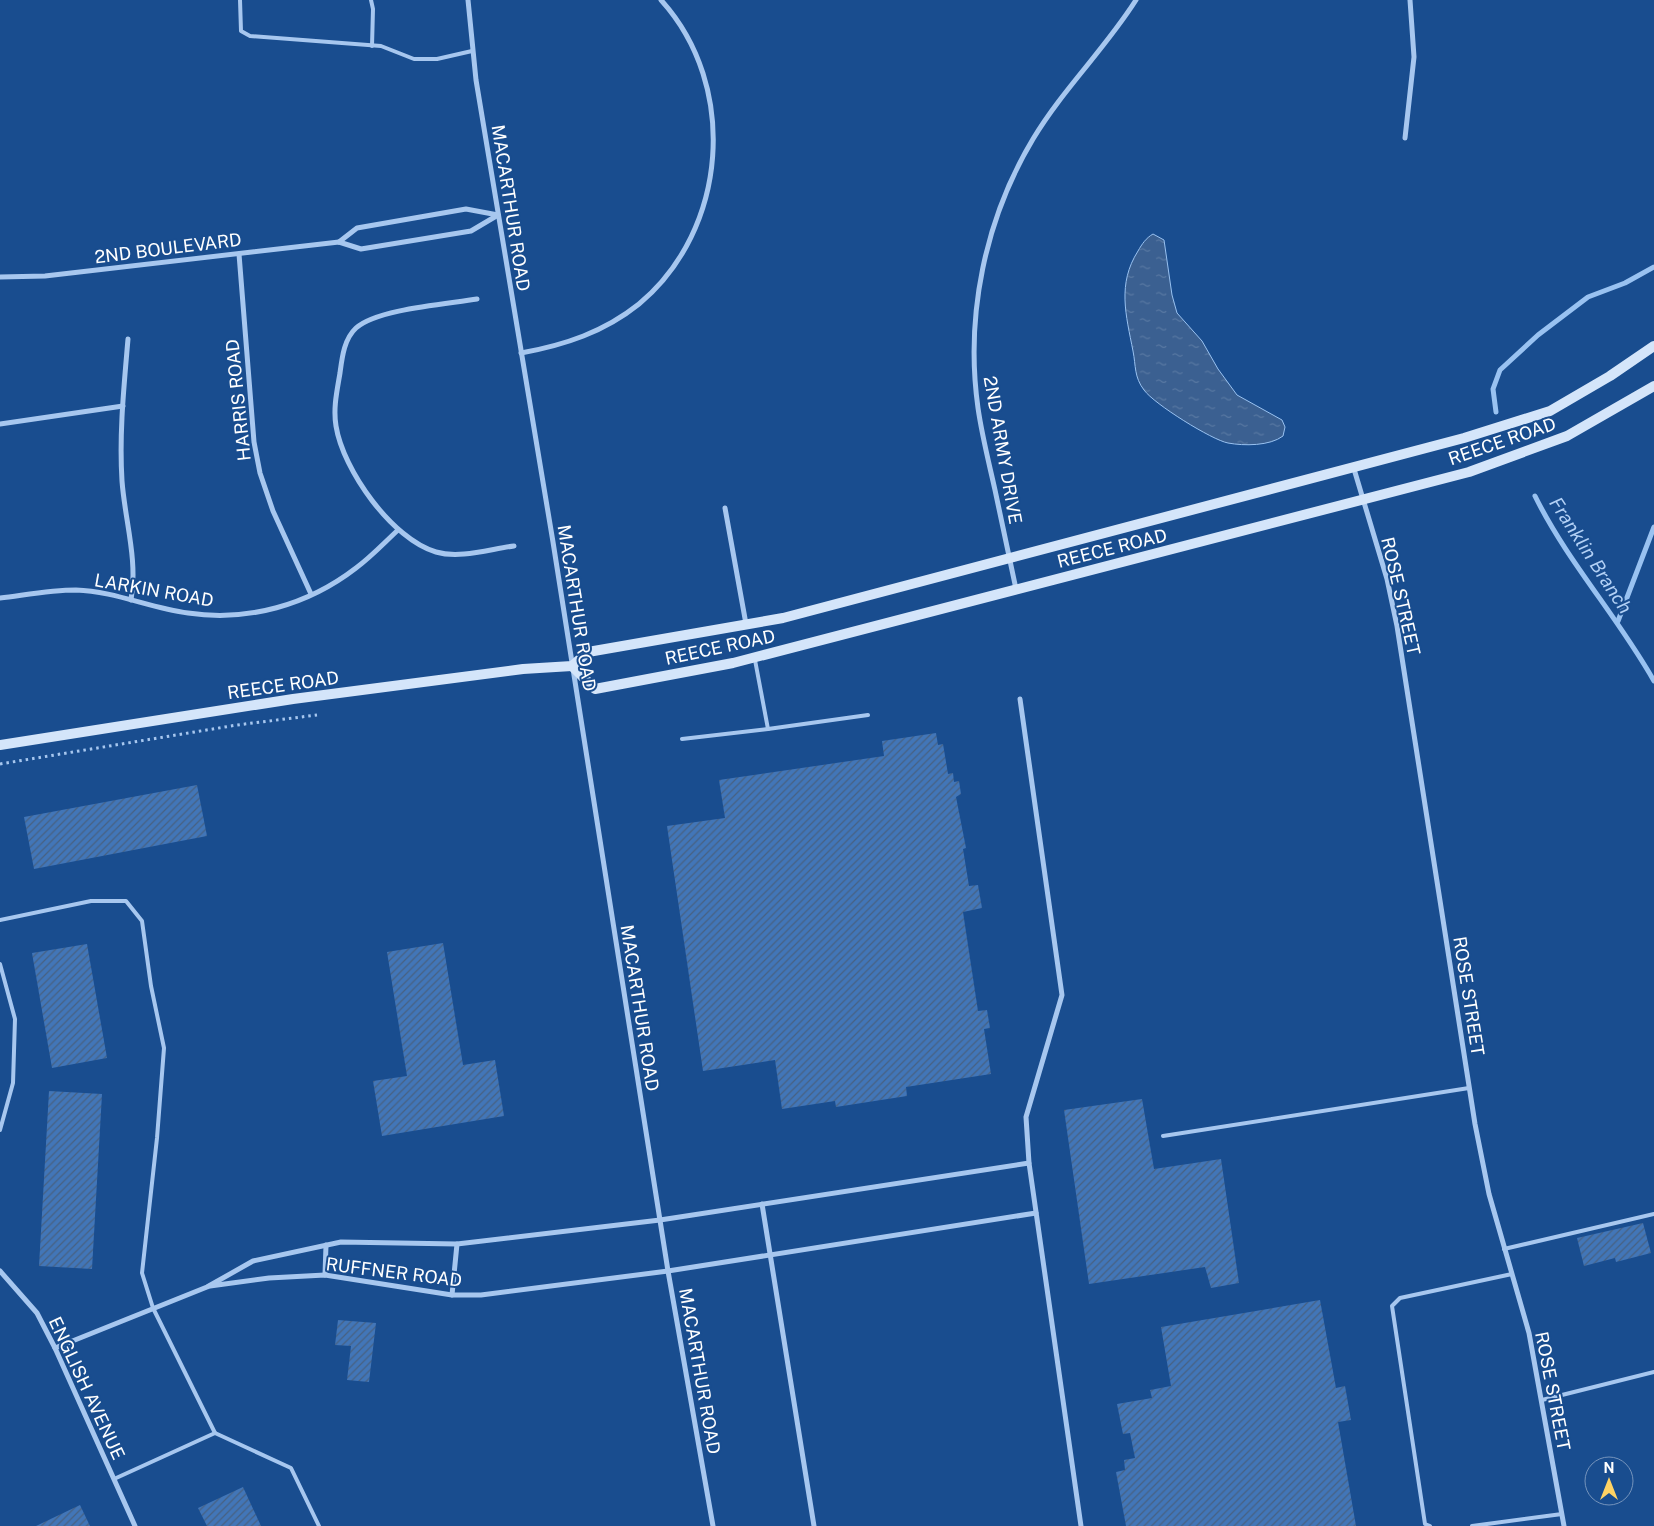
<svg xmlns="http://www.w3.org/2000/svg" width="1654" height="1526" font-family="'Public Sans',sans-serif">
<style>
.water{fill:url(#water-ripples);stroke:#99c2f1}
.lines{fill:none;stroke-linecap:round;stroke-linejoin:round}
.stream{stroke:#99c2f1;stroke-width:5}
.building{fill:url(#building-hatch)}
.path{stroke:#a7c7ef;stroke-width:3;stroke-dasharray:2.5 4;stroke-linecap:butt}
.lane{stroke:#a7c7ef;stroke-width:4}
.street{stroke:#a7c7ef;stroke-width:5}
.secondary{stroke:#d4e5fa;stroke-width:10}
.labels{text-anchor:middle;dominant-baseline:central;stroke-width:4;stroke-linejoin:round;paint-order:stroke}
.street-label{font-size:18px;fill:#fff;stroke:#194d8f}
.water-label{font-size:19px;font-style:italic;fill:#b3d1f6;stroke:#194d8f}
</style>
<defs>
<pattern id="water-ripples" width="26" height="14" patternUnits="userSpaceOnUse" patternTransform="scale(1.25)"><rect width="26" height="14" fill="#3b6091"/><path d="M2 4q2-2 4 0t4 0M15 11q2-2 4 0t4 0" fill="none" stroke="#5878a2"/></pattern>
<pattern id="building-hatch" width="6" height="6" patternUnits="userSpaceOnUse" patternTransform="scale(1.25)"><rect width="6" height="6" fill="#4276b8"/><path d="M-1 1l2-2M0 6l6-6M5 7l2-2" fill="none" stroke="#476182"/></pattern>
</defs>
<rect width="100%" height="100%" fill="#194d8f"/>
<path class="water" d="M 1153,234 L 1164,240 L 1172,295 L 1177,313 L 1202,341 L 1218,369 L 1237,395 L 1282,420 L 1285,427 L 1283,436 C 1270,446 1244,446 1228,443 C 1212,440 1154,404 1144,390 C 1134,377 1136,366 1133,351 C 1126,315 1117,284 1138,251 C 1142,244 1146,238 1153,234 Z"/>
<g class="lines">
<g class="stream">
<path d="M 1496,412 L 1493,389 L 1500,370 L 1538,335 L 1588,297 L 1625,283 L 1654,267"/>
<path d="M 1535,496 C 1567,561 1618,617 1654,681"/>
<path d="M 1618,621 L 1654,527"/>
</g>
</g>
<g class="building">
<path d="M 936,733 L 938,745 L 943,744 L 948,774 L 953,773 L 954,782 L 959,781 L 961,794 L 956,797 L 966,848 L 963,849 L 969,886 L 978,885 L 982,908 L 963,912 L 978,1011 L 987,1010 L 990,1028 L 984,1029 L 991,1074 L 906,1087 L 907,1096 L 836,1107 L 835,1101 L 782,1109 L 775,1060 L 703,1071 L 667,826 L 725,818 L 719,780 L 884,756 L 882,741 Z"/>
<path d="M 197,785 L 207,836 L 34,869 L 24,817 Z"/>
<path d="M 443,943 L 463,1065 L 495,1060 L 504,1116 L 382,1136 L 373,1081 L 407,1076 L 387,952 Z"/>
<path d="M 87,944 L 107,1058 L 52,1068 L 32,953 Z"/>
<path d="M 49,1091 L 102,1094 L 92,1269 L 39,1266 Z"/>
<path d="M 1142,1099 L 1154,1169 L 1221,1159 L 1239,1283 L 1211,1288 L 1205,1267 L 1089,1284 L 1064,1110 Z"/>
<path d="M 1643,1223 L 1651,1253 L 1616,1262 L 1615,1258 L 1584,1266 L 1577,1238 Z"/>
<path d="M 1320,1300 L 1336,1388 L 1345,1386 L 1351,1420 L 1338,1422 L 1356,1526 L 1126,1526 L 1116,1472 L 1125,1470 L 1124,1460 L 1135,1458 L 1130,1433 L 1123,1434 L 1117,1404 L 1152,1398 L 1150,1390 L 1171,1386 L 1161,1327 Z"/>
<path d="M 338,1320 L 376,1323 L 369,1382 L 347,1380 L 351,1346 L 335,1345 Z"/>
<path d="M 243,1487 L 261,1526 L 207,1526 L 198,1508 Z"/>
<path d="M 80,1505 L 90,1526 L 36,1526 Z"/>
</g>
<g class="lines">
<path class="path" d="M 0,764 L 237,725 L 317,715"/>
<g class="lane">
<path d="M 240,0 L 241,31 L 250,36 L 381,46 L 414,59 L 437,59 L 472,51"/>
<path d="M 371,0 L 373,9 L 372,46"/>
<path d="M 755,660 L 768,729 L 868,715"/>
<path d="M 682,739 L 768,729"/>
<path d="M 0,920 L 91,901 L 126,901 L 142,921 L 151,986 L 164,1048 L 157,1138 L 142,1273 L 153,1308 L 215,1433 L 114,1479"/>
<path d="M 0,964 L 15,1019 L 13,1083 L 0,1130"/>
<path d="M 1163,1136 L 1469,1088"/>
<path d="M 1504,1249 L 1654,1214"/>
<path d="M 1542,1400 L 1654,1372"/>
<path d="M 215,1433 L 291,1468 L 319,1526"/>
<path d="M 1430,1526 L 1425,1524 L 1392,1306 L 1400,1298 L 1512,1274"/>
<path d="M 1472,1526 L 1562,1514"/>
</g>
<g class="street">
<path d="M 468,0 L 476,80 L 553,542 L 668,1271 L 713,1526"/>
<path d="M 1405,138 L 1414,57 L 1410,0"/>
<path d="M 339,242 L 357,228 L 466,209 L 498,215"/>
<path d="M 239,254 L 254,442 L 260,473 L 273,511 L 311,594"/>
<path d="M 0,277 L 45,276 L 339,242 L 361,249 L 471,231 L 498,215"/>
<path d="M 477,299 C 447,304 377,309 356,328 C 344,339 342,358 340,373 C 337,391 333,408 336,426 C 343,470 392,539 436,552 C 460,559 490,549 514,546"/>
<path d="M 128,339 C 124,386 119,434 122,481 C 125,521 138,560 131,600"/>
<path d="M 521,353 C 565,345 604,332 639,304 C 728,230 739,86 661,0"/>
<path d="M 0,424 L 123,406"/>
<path d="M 1354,469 L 1387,579 L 1397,626 L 1475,1124 L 1489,1194 L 1529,1333 L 1564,1526"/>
<path d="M 725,508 L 746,624"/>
<path d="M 1016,589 C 1009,556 1002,523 995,490 C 989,463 982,436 978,408 C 965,316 985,219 1033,139 C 1063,89 1105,49 1136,0"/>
<path d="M 0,598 C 25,595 50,590 76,590 C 114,591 150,608 188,613 C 248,622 308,605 356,568 C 371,557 384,543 398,530"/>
<path d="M 1020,699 L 1062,995 L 1026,1117 L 1029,1163 L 1081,1526"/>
<path d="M 762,1204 L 814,1526"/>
<path d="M 0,1271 L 37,1313 L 55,1348 L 135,1526"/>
<path d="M 325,1275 L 326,1245"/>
<path d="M 210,1286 L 269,1278 L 325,1275 L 452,1295 L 481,1295 L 668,1271 L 1036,1213"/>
<path d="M 452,1295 L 457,1244"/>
<path d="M 55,1348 L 207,1287 L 253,1261 L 341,1242 L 457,1244 L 660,1220 L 1029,1163"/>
</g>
<g class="secondary">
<path d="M 572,666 L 595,689 L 733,663 L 1469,472 L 1567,436 L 1654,386"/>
<path d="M 0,745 L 293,699 L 523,669 L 572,666 L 588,652 L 783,618 L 1464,438 L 1550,411 L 1610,376 L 1654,346"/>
</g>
</g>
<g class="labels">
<g class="street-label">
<text transform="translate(511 208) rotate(81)">MACARTHUR ROAD</text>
<text transform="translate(168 248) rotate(-7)">2ND BOULEVARD</text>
<text transform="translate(238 400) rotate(-96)">HARRIS ROAD</text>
<text transform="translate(1502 441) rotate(-19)">REECE ROAD</text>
<text transform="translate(1003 450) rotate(80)">2ND ARMY DRIVE</text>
<text transform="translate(1112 548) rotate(-14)">REECE ROAD</text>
<text transform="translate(154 590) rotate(10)">LARKIN ROAD</text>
<text transform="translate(1401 596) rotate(77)">ROSE STREET</text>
<text transform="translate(577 608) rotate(81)">MACARTHUR ROAD</text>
<text transform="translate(720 647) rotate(-12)">REECE ROAD</text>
<text transform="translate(283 685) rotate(-8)">REECE ROAD</text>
<text transform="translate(1469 996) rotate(81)">ROSE STREET</text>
<text transform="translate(640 1008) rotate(81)">MACARTHUR ROAD</text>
<text transform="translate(394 1272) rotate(7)">RUFFNER ROAD</text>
<text transform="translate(700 1371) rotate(80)">MACARTHUR ROAD</text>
<text transform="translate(87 1388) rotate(65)">ENGLISH AVENUE</text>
<text transform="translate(1553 1391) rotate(79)">ROSE STREET</text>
</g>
<g class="water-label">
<text transform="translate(1591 555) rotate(57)">Franklin Branch</text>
</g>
</g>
<g transform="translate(1609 1481)"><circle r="24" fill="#194d8f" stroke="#7594bc"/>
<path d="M0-4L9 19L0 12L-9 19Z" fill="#ffd364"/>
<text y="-8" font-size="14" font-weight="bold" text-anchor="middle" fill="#ffffff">N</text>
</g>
</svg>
